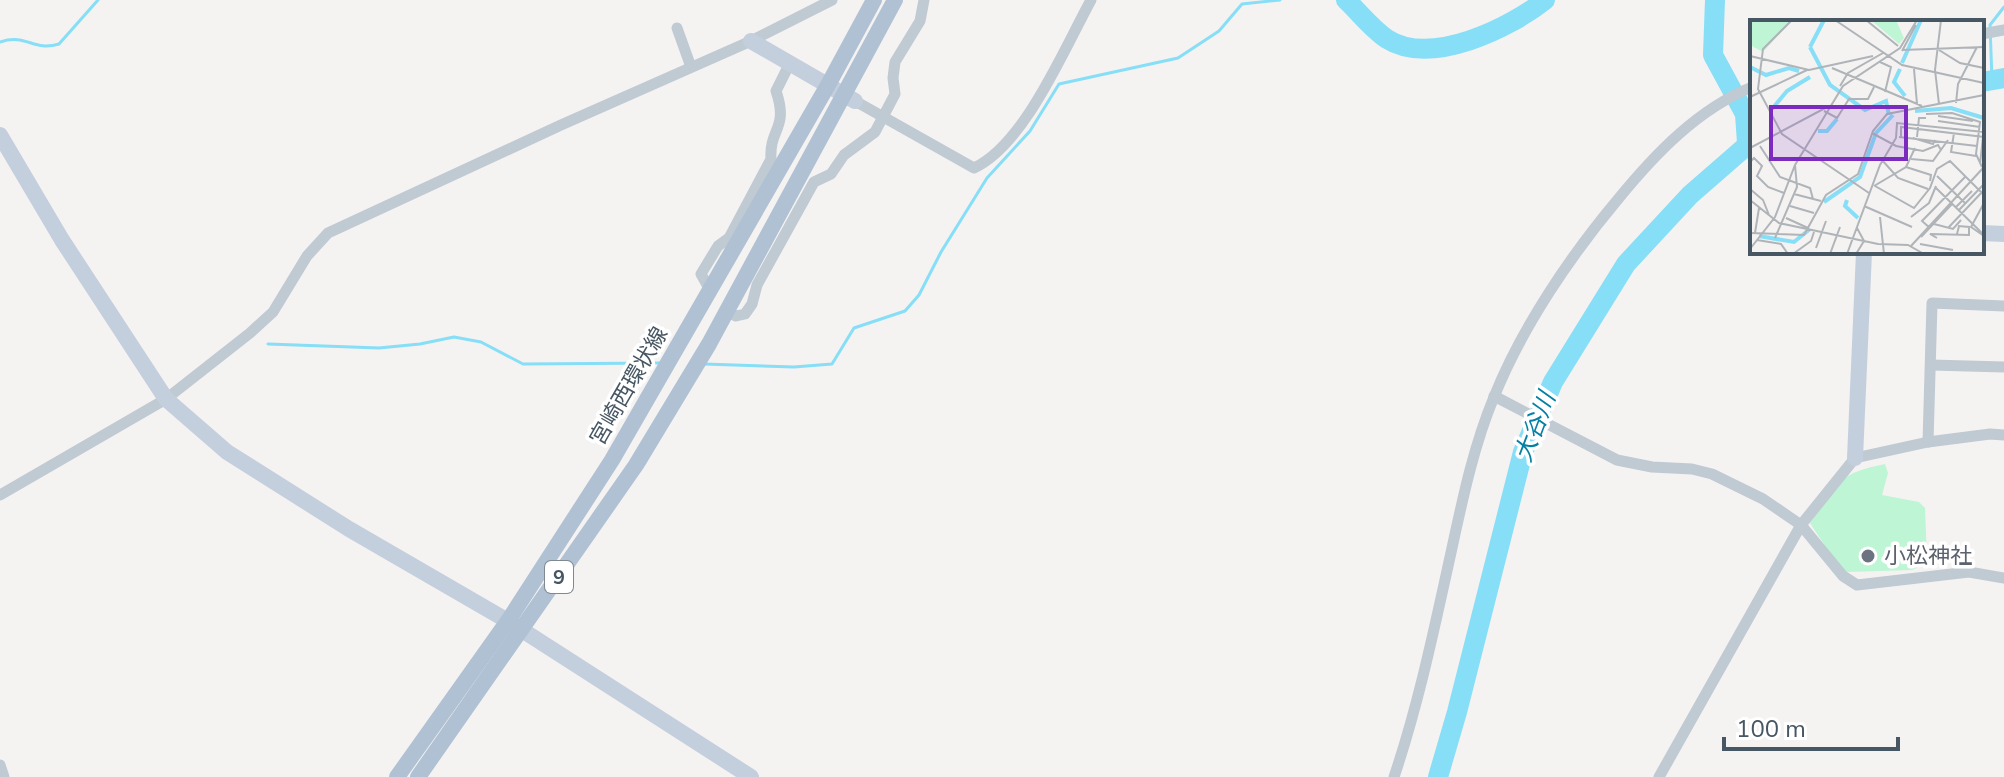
<svg xmlns="http://www.w3.org/2000/svg" width="2004" height="777" font-family="'Nunito Sans','Noto Sans JP',sans-serif">
<style>
.green{fill:#bef5d4}
.lines{fill:none;stroke-linecap:round;stroke-linejoin:round}
.stream{stroke:#86def7;stroke-width:3}
.river{stroke:#86def7;stroke-width:20}
.street{stroke:#bfcad3;stroke-width:11}
.secondary{stroke:#c4cfdd;stroke-width:16}
.primary{stroke:#b0c1d4;stroke-width:16}
.worship-dot{fill:#6b7280;stroke:#fff;stroke-width:3}
.labels{text-anchor:middle;dominant-baseline:central;stroke-width:7;stroke-linejoin:round;paint-order:stroke}
.shield{fill:#fff;stroke:#7e8992;stroke-width:2}
.shield-label{font-size:20px;font-weight:bold;fill:#475663}
.street-label{font-size:22px;fill:#475663;stroke:#fff}
.worship-label{font-size:22px;fill:#5b616d;stroke:#fff;text-anchor:start}
.water-label{font-size:24px;font-style:italic;fill:#0380a3;stroke:#fff}
.inset-river{fill:none;stroke:#86def7;stroke-width:4}
.inset-road{fill:none;stroke:#afb4b9;stroke-width:2}
.view{fill:#7b2cbf;fill-opacity:0.15;stroke:#7b2cbf;stroke-width:4}
.inset-edge{fill:none;stroke:#475663;stroke-width:4}
</style>
<rect width="100%" height="100%" fill="#f5f2f2"/>
<path class="green" d="M 1885,464 L 1888,473 L 1882,495 L 1919,502 L 1925,508 L 1927,559 L 1921,566 L 1912,570 L 1847,572 L 1839,567 L 1810,523 C 1838,484 1835,474 1885,464 Z"/>
<g class="lines">
<g class="stream">
<path d="M 0,42 C 27,33 33,52 59,44 L 98,0"/>
<path d="M 1992,80 L 1990,25 L 2004,7"/>
<path d="M 268,344 L 379,348 L 420,344 L 454,337 L 481,342 L 523,364 L 661,363"/>
<path d="M 704,364 L 794,367 L 832,364 L 854,328 L 905,311 L 919,295 L 941,252 L 987,178 L 1030,131 L 1059,84 L 1178,58 L 1219,31 L 1242,4 L 1280,0"/>
</g>
<g class="river">
<path d="M 1346,0 C 1359,12 1372,29 1387,39 C 1431,67 1510,28 1545,0"/>
<path d="M 1715,0 L 1713,55 L 1745,114 L 1747,143"/>
<path d="M 1982,82 L 2004,78"/>
<path d="M 1438,777 L 1457,712 L 1523,452 L 1553,382 L 1626,264 L 1690,195 L 1752,141"/>
</g>
<g class="street">
<path d="M 677,28 L 691,67"/>
<path d="M 1982,34 L 2004,30"/>
<path d="M 855,101 L 974,168 C 1025,144 1064,49 1091,0"/>
<path d="M 710,290 L 701,274 L 718,246 L 729,238 L 771,159 C 769,128 789,129 776,91 L 790,63"/>
<path d="M 726,311 L 736,316 L 745,314 L 752,304 L 757,285 L 814,182 L 831,174 L 844,155 L 875,132 L 895,94 L 893,78 L 895,62 L 920,21 L 924,0"/>
<path d="M 1931,365 L 2004,367"/>
<path d="M 1494,396 L 1617,460 L 1652,467 L 1692,469 L 1712,474 L 1763,499 L 1801,525 L 1843,576 L 1857,585 L 1969,572 L 2004,578"/>
<path d="M 1928,442 L 1932,303 L 2004,306"/>
<path d="M 0,495 L 166,399 L 250,333 L 273,312 L 307,256 L 328,233 L 561,125 L 751,41 L 832,0"/>
<path d="M 0,765 L 4,777"/>
<path d="M 1394,777 C 1419,703 1435,625 1452,548 C 1463,497 1474,445 1494,397 C 1522,327 1571,255 1619,198 C 1655,154 1698,109 1752,87"/>
<path d="M 1659,777 L 1801,525 L 1855,458 L 1928,442 L 1990,434 L 2004,435"/>
</g>
<g class="secondary">
<path d="M 751,41 L 855,101"/>
<path d="M 0,135 L 62,240 L 166,399 L 227,452 L 349,529 L 508,621 L 751,777"/>
<path d="M 1982,233 L 2004,234"/>
<path d="M 1855,458 L 1864,252"/>
</g>
<g class="primary">
<path d="M 397,777 L 508,621 L 612,460 L 828,85 L 874,0"/>
<path d="M 418,777 L 636,465 L 709,344 L 895,0"/>
</g>
</g>
<circle class="worship-dot" cx="1868" cy="556" r="8"/>
<g class="labels">
<rect class="shield" x="545" y="561" width="28" height="32" rx="6"/>
<g class="shield-label">
<text x="559" y="577">9</text>
</g>
<g class="street-label">
<text transform="translate(629 386) rotate(-60)">宮崎西環状線</text>
</g>
<g class="worship-label">
<text x="1884" y="556">小松神社</text>
</g>
<g class="water-label">
<text transform="translate(1535 427) rotate(-69)">大谷川</text>
</g>
</g>
<g transform="translate(1750 20)">
<rect width="234" height="234" fill="#f5f2f2"/>
<path d="M 0,0 L 42,0 L 13,32 L 0,25 ZM 121,0 L 146,0 L 154,18 L 149,24 Z" fill="#bef5d4"/>
<path class="inset-river" d="M 60,27 L 74,0M 60,27 L 80,65 L 115,90 L 136,81 L 139,95M 152,43 L 171,0M 0,47 L 16,55 L 39,48 L 49,51M 150,49 L 144,62 L 155,76M 22,89 L 37,71 L 60,57M 165,91 L 201,88 L 234,98M 68,111 L 77,111 L 87,99M 97,180 L 95,186 L 108,198M 74,182 L 110,157 L 126,113 L 143,95M 9,216 L 44,222 L 60,209"/>
<path class="inset-road" d="M 42,0 L 13,29 L 8,69 L 32,114 L 119,173M 85,0 L 152,45 L 234,63M 116,0 L 148,26M 152,30 L 234,27M 189,30 L 210,43 L 234,48M 152,31 L 166,5M 0,36 L 59,50 L 123,36M 130,42 L 141,47 L 135,72M 82,48 L 172,86M 164,49 L 167,84M 90,66 L 98,53 L 133,33M 0,77 L 57,50M 206,83 L 208,64 L 227,27M 189,84 L 185,50 L 191,0M 74,91 L 87,98 L 99,79 L 118,79 L 124,67M 176,94 L 202,93 L 230,102 L 226,134 L 232,147M 188,96 L 223,101M 188,101 L 230,107M 122,113 L 146,126 L 173,131 L 188,125 L 191,130M 204,113 L 201,132 L 226,136M 149,117 L 227,126M 151,117 L 151,107 L 234,117M 167,117 L 169,98 L 176,98M 163,118 L 183,124 L 185,120M 10,126 L 30,157 L 60,168 L 63,179M 0,128 L 79,86M 161,139 L 183,141 L 198,120M 132,140 L 148,158 L 178,169M 0,142 L 4,138 L 12,146 L 7,156 L 18,167 L 34,173M 230,144 L 233,117M 156,147 L 181,155 L 180,161M 187,156 L 215,183M 124,166 L 156,147 L 165,128M 125,166 L 164,188 L 180,168 L 187,149 L 200,141 L 234,175M 186,168 L 234,215M 0,169 L 13,180 L 19,195M 44,174 L 71,181M 0,180 L 29,203 L 128,224 L 158,225 L 174,234M 234,183 L 221,207 L 234,216M 40,186 L 64,193M 114,186 L 162,207M 205,188 L 222,171M 208,191 L 234,164M 130,197 L 134,234M 161,197 L 179,183 L 186,166M 36,198 L 58,208M 184,204 L 203,209 L 211,200M 180,208 L 172,201 L 215,157M 198,208 L 234,170M 0,213 L 54,215 L 76,175 L 108,154 L 123,111 L 137,94 L 234,75M 5,213 L 9,188M 171,217 L 202,184M 25,218 L 47,167 L 45,145M 187,218 L 180,214 L 219,215 L 219,207 L 209,206 L 207,214M 7,220 L 31,224 L 38,234M 170,224 L 203,230M 161,226 L 234,147M 66,228 L 76,201M 0,229 L 25,197 L 45,145 L 93,66 L 150,28 L 167,0M 43,234 L 61,221 L 64,212M 80,234 L 90,207M 97,234 L 130,145 L 146,118 L 147,103 L 234,112M 106,234 L 114,221 L 107,208"/>
<path class="view" d="M 21,87 L 156,87 L 156,139 L 21,139 Z"/>
<rect width="234" height="234" class="inset-edge"/>
</g>
<path d="M1724 737v12h174v-12" fill="none" stroke="#475663" stroke-width="4"/>
<text x="1736" y="737" font-size="24" fill="#475663" stroke="#ffffff" stroke-width="6" paint-order="stroke">100 m</text>
</svg>
